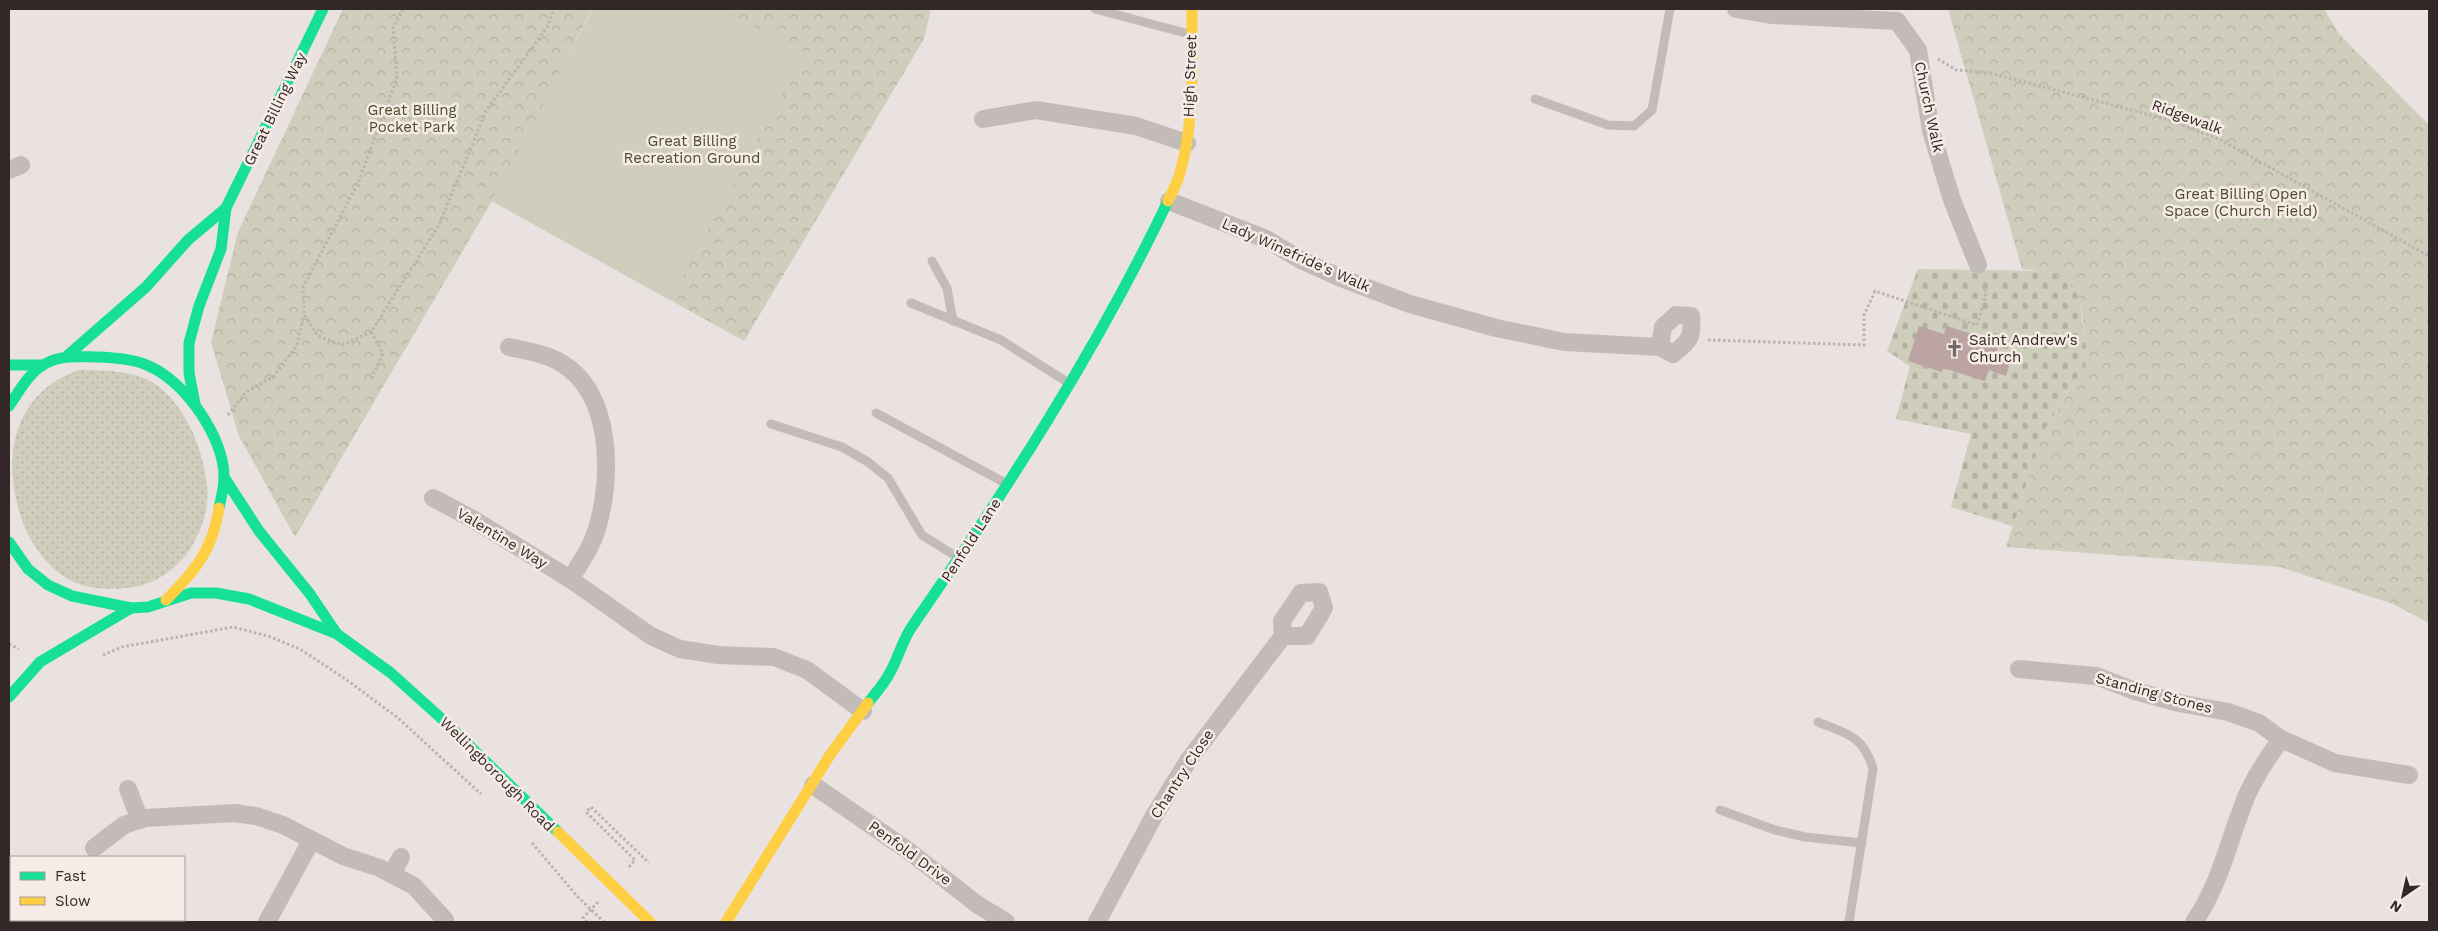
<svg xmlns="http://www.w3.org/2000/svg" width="2438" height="931" font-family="'Work Sans',sans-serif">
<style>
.grass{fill:url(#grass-dots)}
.forest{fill:url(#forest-crowns)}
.cemetery{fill:url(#cemetery-stones)}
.pitch{fill:#cfcdbb}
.building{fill:#bca4a3}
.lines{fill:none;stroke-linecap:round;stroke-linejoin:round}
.path{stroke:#bbb3b1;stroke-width:3;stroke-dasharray:2.5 2.5;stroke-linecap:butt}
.lane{stroke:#c3bbb8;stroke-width:9}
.street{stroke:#c3bbb8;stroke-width:18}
.fast{stroke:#16e098;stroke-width:11}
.slow{stroke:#ffcf43;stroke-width:11}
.labels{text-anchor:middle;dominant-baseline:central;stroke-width:5;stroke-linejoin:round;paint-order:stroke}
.street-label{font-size:15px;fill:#332827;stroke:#f7ebe6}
.park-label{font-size:15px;fill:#4a4e2e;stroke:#f7ebe6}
.poi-label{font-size:15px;fill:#332827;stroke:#f7ebe6;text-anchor:start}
</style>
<defs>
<pattern id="grass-dots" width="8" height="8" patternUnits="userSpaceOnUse" patternTransform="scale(1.25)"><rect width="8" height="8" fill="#cfcdbb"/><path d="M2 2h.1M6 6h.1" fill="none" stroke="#b2b0a1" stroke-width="1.8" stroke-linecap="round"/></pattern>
<pattern id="forest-crowns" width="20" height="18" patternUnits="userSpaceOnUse" patternTransform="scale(1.25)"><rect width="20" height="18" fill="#cfcdbb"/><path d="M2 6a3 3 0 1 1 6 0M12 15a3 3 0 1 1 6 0" fill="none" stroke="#b2b0a1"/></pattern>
<pattern id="cemetery-stones" width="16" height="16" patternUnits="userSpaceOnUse" patternTransform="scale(1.25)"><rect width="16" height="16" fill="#cfcdbb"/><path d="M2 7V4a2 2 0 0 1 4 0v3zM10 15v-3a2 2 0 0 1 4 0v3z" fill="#b2b0a1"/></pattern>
</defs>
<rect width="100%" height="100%" fill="#eae2e0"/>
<path class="grass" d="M 79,370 C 102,370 124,370 146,379 C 182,395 204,449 207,486 C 209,506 203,527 193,544 C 180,568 154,586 127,588 C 108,590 89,589 72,581 C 50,570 35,550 25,528 C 0,466 9,394 79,370 Z"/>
<g class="forest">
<path d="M 343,9 L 592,9 L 561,69 L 593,9 L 931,9 L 924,39 L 744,341 L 492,201 L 295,537 L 239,436 L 211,342 L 238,232 Z"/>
<path d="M 1948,9 L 2324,9 L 2339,34 L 2429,125 L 2429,623 L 2393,604 L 2280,567 L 2006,547 L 2043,432 L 2088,361 C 2080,305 2089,274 2022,269 Z"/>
</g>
<path class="cemetery" d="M 1918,269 L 2046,271 L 2065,279 L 2079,297 L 2088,361 L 2043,432 L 2013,526 L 1951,507 L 1971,434 L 1896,419 L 1910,366 L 1887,351 Z"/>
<path class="pitch" d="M 593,9 L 723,9 L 804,53 L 670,300 L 492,201 Z"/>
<path class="building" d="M 1919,326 L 1944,334 L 1947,326 L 1999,343 L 1996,354 L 2011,359 L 2006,376 L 1989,370 L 1985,381 L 1943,368 L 1942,372 L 1908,361 Z"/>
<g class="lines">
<g class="path">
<path d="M 403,9 L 393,27 L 397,78 L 358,183 L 303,287 L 304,314 L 317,335 L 342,345 L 371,332 L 439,225 L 486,111 L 548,26 L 554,9"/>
<path d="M 1938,59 L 1956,70 L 1990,73 L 2166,119 L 2219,139 L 2429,256"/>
<path d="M 371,332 L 383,353 L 371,379"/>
<path d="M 1708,340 L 1864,345 L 1864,315 L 1875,291 L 1977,325 L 1986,294 L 1983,282"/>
<path d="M 228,415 L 246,392 L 274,376 L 297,345 L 304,315"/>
<path d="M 9,644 L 19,649"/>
<path d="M 103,655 L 122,647 L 233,627 L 268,636 L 300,649 L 344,678 L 398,718 L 481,794"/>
<path d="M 532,843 L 577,896 L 604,922"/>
<path d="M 629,867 L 635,860 L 586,812 L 591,807 L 649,863"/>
<path d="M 68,922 L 69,920"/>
<path d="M 587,922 L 583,918 L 598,902"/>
</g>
<g class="lane">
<path d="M 1095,9 L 1189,34"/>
<path d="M 1535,99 L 1608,125 L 1634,126 L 1652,110 L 1670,9"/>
<path d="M 932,261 L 947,288 L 953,321"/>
<path d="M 911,303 L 1001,340 L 1067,382"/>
<path d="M 876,413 L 1007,484"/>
<path d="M 771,424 L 842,447 L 868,462 L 888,478 L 922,535 L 957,557"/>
<path d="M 1818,722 C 1847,734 1864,736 1873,769 L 1849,922"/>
<path d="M 1720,810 L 1775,830 L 1805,837 L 1862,843"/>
</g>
<g class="street">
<path d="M 1736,9 L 1771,15 L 1897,21 L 1918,50 L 1931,131 L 1952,200 L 1978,265"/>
<path d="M 983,119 L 1036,110 L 1136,126 L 1187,143"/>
<path d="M 9,170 L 21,165"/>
<path d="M 1169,201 L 1266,239 L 1301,260 L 1341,278 L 1410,304 L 1496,328 L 1564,342 L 1660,347 L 1663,327 L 1676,315 L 1691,316 C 1693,337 1690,341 1673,354 L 1660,347"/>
<path d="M 509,347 C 527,351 547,354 563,364 C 612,395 612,476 598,525 C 593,545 581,562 570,579"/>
<path d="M 433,498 L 471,518 L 570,579 L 651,636 L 680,649 L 718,655 L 774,657 L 807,670 L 863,711"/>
<path d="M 2019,669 L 2096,676 L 2135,691 L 2179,703 L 2228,712 L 2259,723 L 2281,739"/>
<path d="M 813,785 L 910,852 L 978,905 L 1006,922"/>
<path d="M 128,789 L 140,820"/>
<path d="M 94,848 L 124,825 L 145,818 L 235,813 L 256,816 L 283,825 L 343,856 L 380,868 L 414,886 L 445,920"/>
<path d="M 392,874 L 401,857"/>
<path d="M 267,922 L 311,841"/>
<path d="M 1097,922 L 1154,816 L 1188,761 L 1283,636 L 1282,621 L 1301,593 L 1319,592 L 1324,608 L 1307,636 L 1283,636"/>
<path d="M 2194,922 C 2221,883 2229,838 2247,795 C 2256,775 2268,757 2281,739 L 2335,763 L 2409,775"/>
</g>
<g class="fast">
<path d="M 67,356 L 146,287 L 188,240 L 226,208"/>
<path d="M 9,365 L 42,365"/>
<path d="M 195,404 L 189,373 L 189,343 L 199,306 L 221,249 L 226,208 L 323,9"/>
<path d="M 9,406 C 18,393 29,373 43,365 C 60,354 80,357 99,357 C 116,358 135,359 151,367 C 186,383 225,439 224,478 C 224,488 221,498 219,508"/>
<path d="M 224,477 L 259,531 L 310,594 L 337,634"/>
<path d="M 9,542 L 28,569 L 48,585 L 72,596 L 131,608 L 148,607 L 191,593 L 216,593 L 249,599 L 337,634 L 391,673 L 442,719 L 558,832"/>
<path d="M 9,697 L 40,662 L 131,608"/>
<path d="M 868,703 C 875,694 883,685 888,676 C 898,660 902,640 913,625 C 1007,489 1097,350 1168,201"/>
</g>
<g class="slow">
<path d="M 1168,201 C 1172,192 1178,182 1180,173 C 1195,120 1192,63 1192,9"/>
<path d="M 166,600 C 195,571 213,550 219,508"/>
<path d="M 558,832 L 650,922"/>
<path d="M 726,922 L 830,755 L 868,703"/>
</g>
</g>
<defs>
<symbol id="church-bare" viewBox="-9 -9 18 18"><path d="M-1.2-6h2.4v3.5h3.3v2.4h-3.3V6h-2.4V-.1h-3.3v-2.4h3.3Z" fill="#736968" stroke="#f7ebe6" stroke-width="2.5" paint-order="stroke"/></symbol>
</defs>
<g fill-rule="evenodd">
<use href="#church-bare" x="1942" y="336" width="25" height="25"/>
</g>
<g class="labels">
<g class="street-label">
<text transform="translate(1190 76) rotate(-88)">High Street</text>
<text transform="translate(1929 107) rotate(78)">Church Walk</text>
<text transform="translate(275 109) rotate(-64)">Great Billing Way</text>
<text transform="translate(2187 117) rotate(20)">Ridgewalk</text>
<text transform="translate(1296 255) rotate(24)">Lady Winefride's Walk</text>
<text transform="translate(502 538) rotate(31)">Valentine Way</text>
<text transform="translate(971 540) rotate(-57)">Penfold Lane</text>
<text transform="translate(2154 693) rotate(15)">Standing Stones</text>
<text transform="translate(497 774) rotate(45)">Wellingborough Road</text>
<text transform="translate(1182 774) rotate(-57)">Chantry Close</text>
<text transform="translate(910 853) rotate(36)">Penfold Drive</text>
</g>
<g class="park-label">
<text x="412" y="110">Great Billing<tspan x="412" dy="17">Pocket Park</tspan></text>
<text x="692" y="141">Great Billing<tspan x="692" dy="17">Recreation Ground</tspan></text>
<text x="2241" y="194">Great Billing Open<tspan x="2241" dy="17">Space (Church Field)</tspan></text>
</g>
<g class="poi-label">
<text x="1969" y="340">Saint Andrew's<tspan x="1969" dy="17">Church</tspan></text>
</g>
</g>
<rect width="2438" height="931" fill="none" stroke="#332827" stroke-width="20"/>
<rect x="10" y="856" width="175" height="65" fill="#f7ebe6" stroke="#a99d9a"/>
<rect x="20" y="872" width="25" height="8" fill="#16e098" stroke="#a99d9a"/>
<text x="55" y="881" font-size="15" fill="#332827">Fast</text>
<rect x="20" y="897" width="25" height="8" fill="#ffcf43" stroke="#a99d9a"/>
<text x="55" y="906" font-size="15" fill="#332827">Slow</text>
<g transform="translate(2403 896) rotate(214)" stroke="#f7ebe6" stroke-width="4" paint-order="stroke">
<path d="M0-4L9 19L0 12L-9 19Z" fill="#332827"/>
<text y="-8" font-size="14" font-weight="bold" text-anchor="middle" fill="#332827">N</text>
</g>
</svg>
